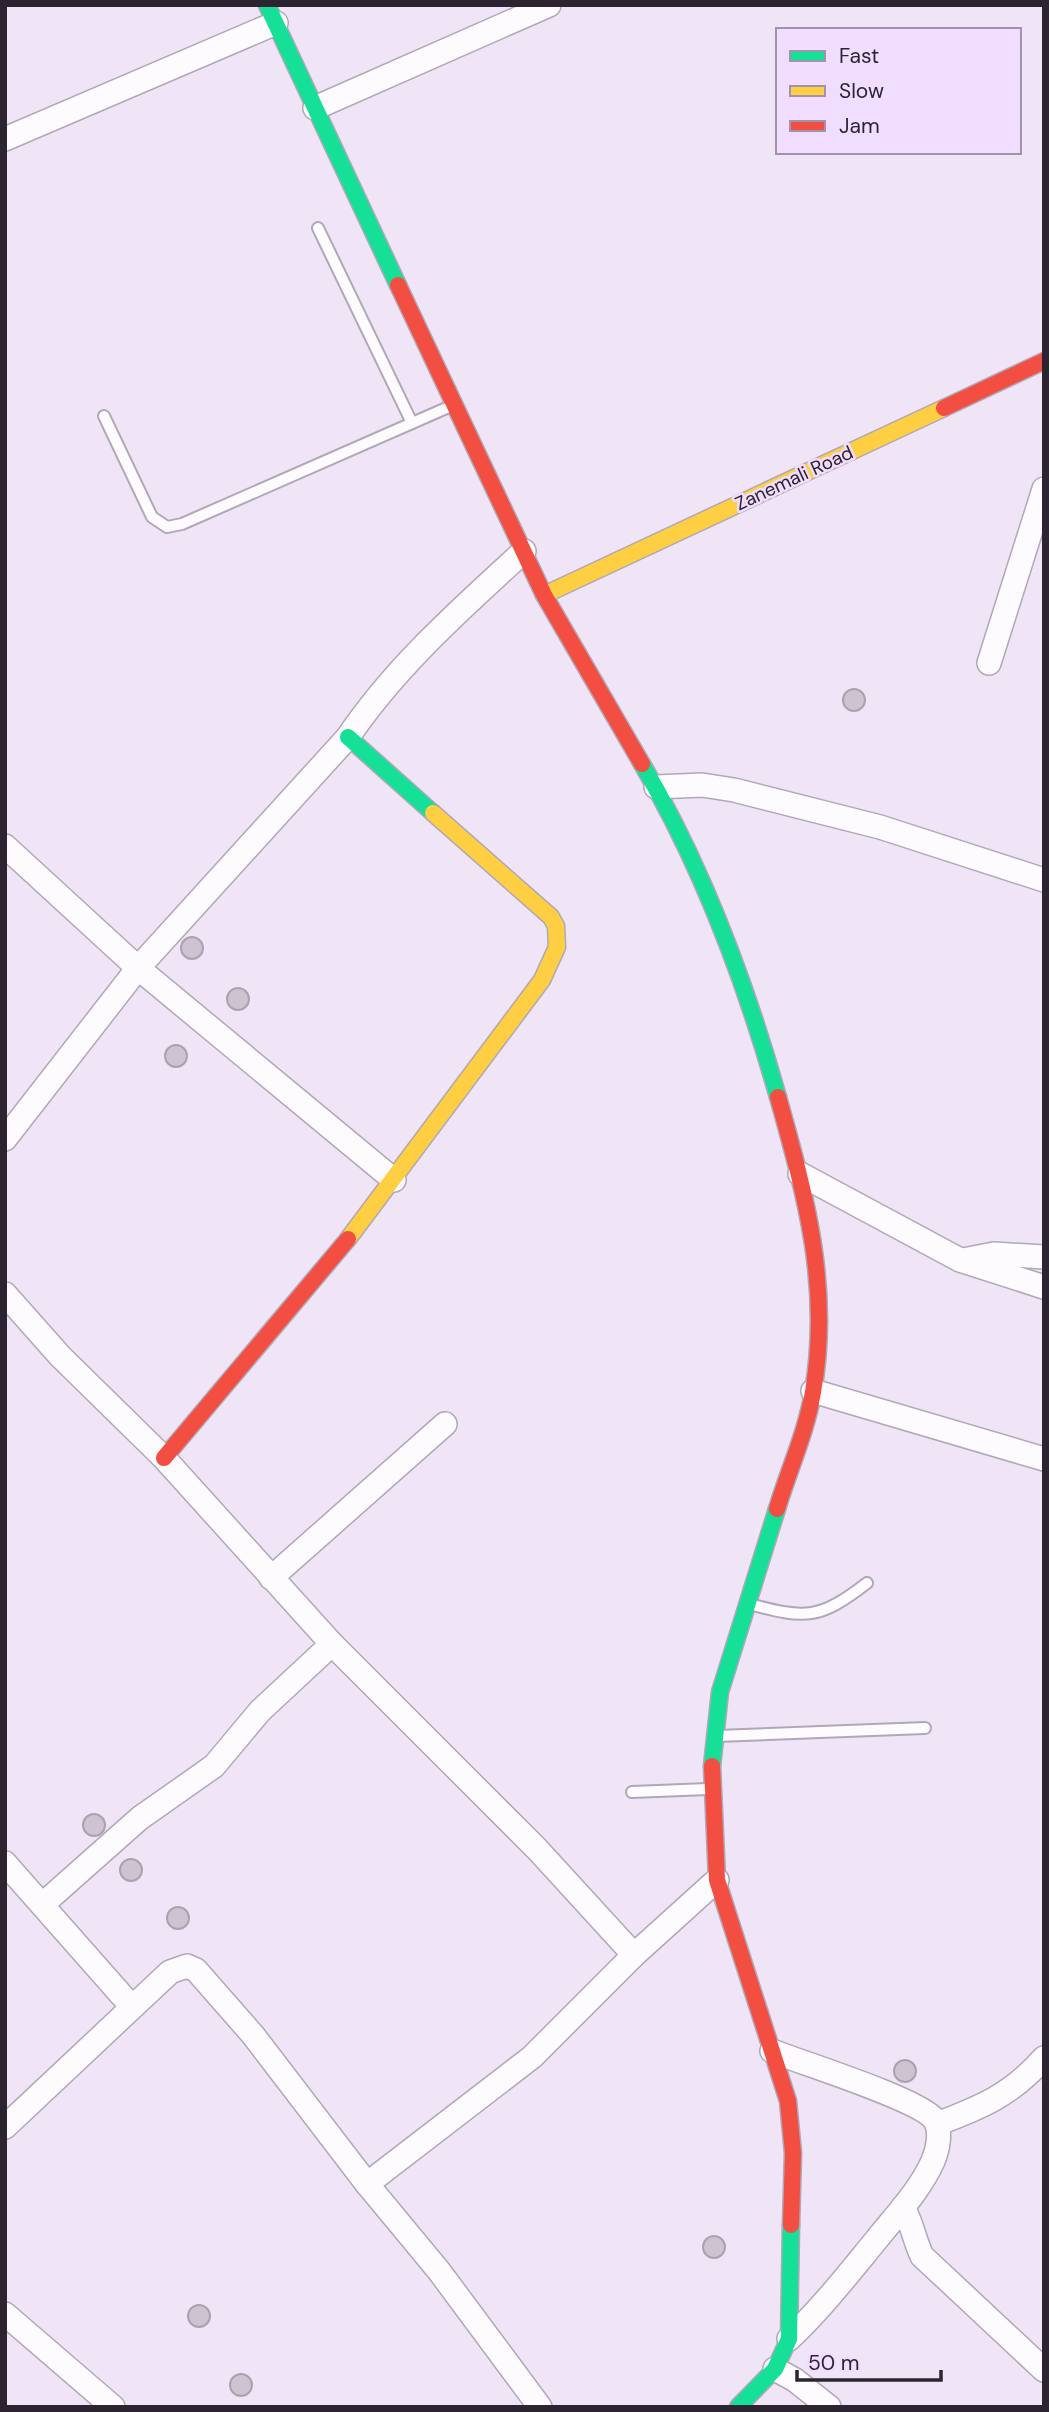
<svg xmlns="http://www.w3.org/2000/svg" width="1049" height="2412" font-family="'DM Sans',sans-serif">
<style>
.building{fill:#cec3d0;stroke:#aca1ae;stroke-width:2}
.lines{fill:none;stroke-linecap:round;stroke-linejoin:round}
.lane-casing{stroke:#b0a8b6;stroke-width:14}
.street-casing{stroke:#b0a8b6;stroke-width:26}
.fast-casing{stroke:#b0a8b6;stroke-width:19}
.slow-casing{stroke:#b0a8b6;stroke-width:19}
.jam-casing{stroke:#b0a8b6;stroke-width:19}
.lane{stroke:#fdfbfe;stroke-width:10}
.street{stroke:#fdfbfe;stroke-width:23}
.fast{stroke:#16e098;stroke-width:16}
.slow{stroke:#ffcf43;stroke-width:16}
.jam{stroke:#f24e42;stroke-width:16}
.labels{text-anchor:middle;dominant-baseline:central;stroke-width:5;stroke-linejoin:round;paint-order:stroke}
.street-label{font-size:19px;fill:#2c2431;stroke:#f1ddff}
</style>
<rect width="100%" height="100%" fill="#f0e5f7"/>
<g class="building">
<circle cx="854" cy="700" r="11"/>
<circle cx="192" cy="948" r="11"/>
<circle cx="238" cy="999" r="11"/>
<circle cx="176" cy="1056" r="11"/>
<circle cx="94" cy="1825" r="11"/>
<circle cx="131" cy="1870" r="11"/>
<circle cx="178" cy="1918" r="11"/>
<circle cx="905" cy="2071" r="11"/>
<circle cx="714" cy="2247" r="11"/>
<circle cx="199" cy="2316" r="11"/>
<circle cx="241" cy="2385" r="11"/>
</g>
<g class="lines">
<defs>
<g id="lane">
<path d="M 318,228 L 412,423"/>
<path d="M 104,416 L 152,517 L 167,527 L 182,524 L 451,406"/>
<path d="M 749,1604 C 806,1619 819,1620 867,1583"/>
<path d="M 717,1736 L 925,1728"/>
<path d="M 632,1792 L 708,1789"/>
</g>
<g id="street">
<path d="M 315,108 L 549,5"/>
<path d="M 5,139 L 276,23"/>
<path d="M 989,663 L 1044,489"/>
<path d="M 656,787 L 702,785 L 734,790 L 880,827 L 1044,880"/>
<path d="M 5,846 L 138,968 L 394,1180"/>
<path d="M 5,1139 L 138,968 L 348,737 C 396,666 461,609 524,551"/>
<path d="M 800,1174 L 960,1260 L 1044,1287"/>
<path d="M 963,1260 L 994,1254 L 1044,1257"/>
<path d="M 5,1294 L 60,1356 L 164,1458 L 332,1644 L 537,1849 L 634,1955"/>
<path d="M 813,1391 L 1044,1459"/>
<path d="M 271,1578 L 445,1424"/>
<path d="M 5,1863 L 132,2007"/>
<path d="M 43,1904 L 140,1818 L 214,1766 L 260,1711 L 332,1644"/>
<path d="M 772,2051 C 802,2063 918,2099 934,2119 C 942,2130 938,2149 933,2161 C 920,2190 897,2214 877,2239 C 849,2273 821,2309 789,2339"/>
<path d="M 937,2124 C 982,2107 1011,2095 1044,2058"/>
<path d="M 5,2127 L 170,1972 L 187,1966 L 196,1970 L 253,2035 L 367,2184 L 439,2271 L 540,2407"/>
<path d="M 367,2184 L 532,2057 L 634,1955 L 717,1880"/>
<path d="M 903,2207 C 912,2223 914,2239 922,2256 L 1044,2370"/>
<path d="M 5,2314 L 113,2407"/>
<path d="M 775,2369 L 795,2380 L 829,2407"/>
</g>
<g id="fast">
<path d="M 267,5 L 398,285"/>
<path d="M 348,737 L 433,813"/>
<path d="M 642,764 C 702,866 746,984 778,1097"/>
<path d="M 712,1766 L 720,1692 L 777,1509"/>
<path d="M 738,2407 L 775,2369 L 789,2339 L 791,2225"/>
</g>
<g id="slow">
<path d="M 544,595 L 944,408"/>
<path d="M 348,1239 L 542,980 L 557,947 L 556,926 L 551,917 L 433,813"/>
</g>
<g id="jam">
<path d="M 398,285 L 544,595 L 642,764"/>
<path d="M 944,408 L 1044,361"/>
<path d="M 164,1458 L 348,1239"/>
<path d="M 777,1509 C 789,1469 806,1433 813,1392 C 831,1287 806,1197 778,1097"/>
<path d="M 712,1766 L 717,1880 L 788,2101 L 793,2153 L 791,2225"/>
</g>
</defs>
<use href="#lane" class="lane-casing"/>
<use href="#street" class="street-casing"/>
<use href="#fast" class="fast-casing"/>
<use href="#slow" class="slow-casing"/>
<use href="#jam" class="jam-casing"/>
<use href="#lane" class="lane"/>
<use href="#street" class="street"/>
<use href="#fast" class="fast"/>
<use href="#slow" class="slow"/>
<use href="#jam" class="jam"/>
</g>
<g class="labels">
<g class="street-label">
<text transform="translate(794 478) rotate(-25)">Zanemali Road</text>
</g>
</g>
<rect width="1049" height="2412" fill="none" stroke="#2c2431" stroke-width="14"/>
<rect x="776" y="28" width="245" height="126" fill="#f1ddff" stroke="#a293ad" stroke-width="2"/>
<rect x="790" y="51" width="35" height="10" fill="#16e098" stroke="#a293ad" stroke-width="2"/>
<text x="839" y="63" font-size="21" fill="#2c2431">Fast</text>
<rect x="790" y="86" width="35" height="10" fill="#ffcf43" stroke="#a293ad" stroke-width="2"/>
<text x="839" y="98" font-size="21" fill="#2c2431">Slow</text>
<rect x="790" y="121" width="35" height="10" fill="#f24e42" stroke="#a293ad" stroke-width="2"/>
<text x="839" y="133" font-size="21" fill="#2c2431">Jam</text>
<path d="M797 2370v10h144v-10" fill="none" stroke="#2c2431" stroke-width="3.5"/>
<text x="808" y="2370" font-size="21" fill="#2c2431" stroke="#f1ddff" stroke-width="5" paint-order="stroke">50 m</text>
</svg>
